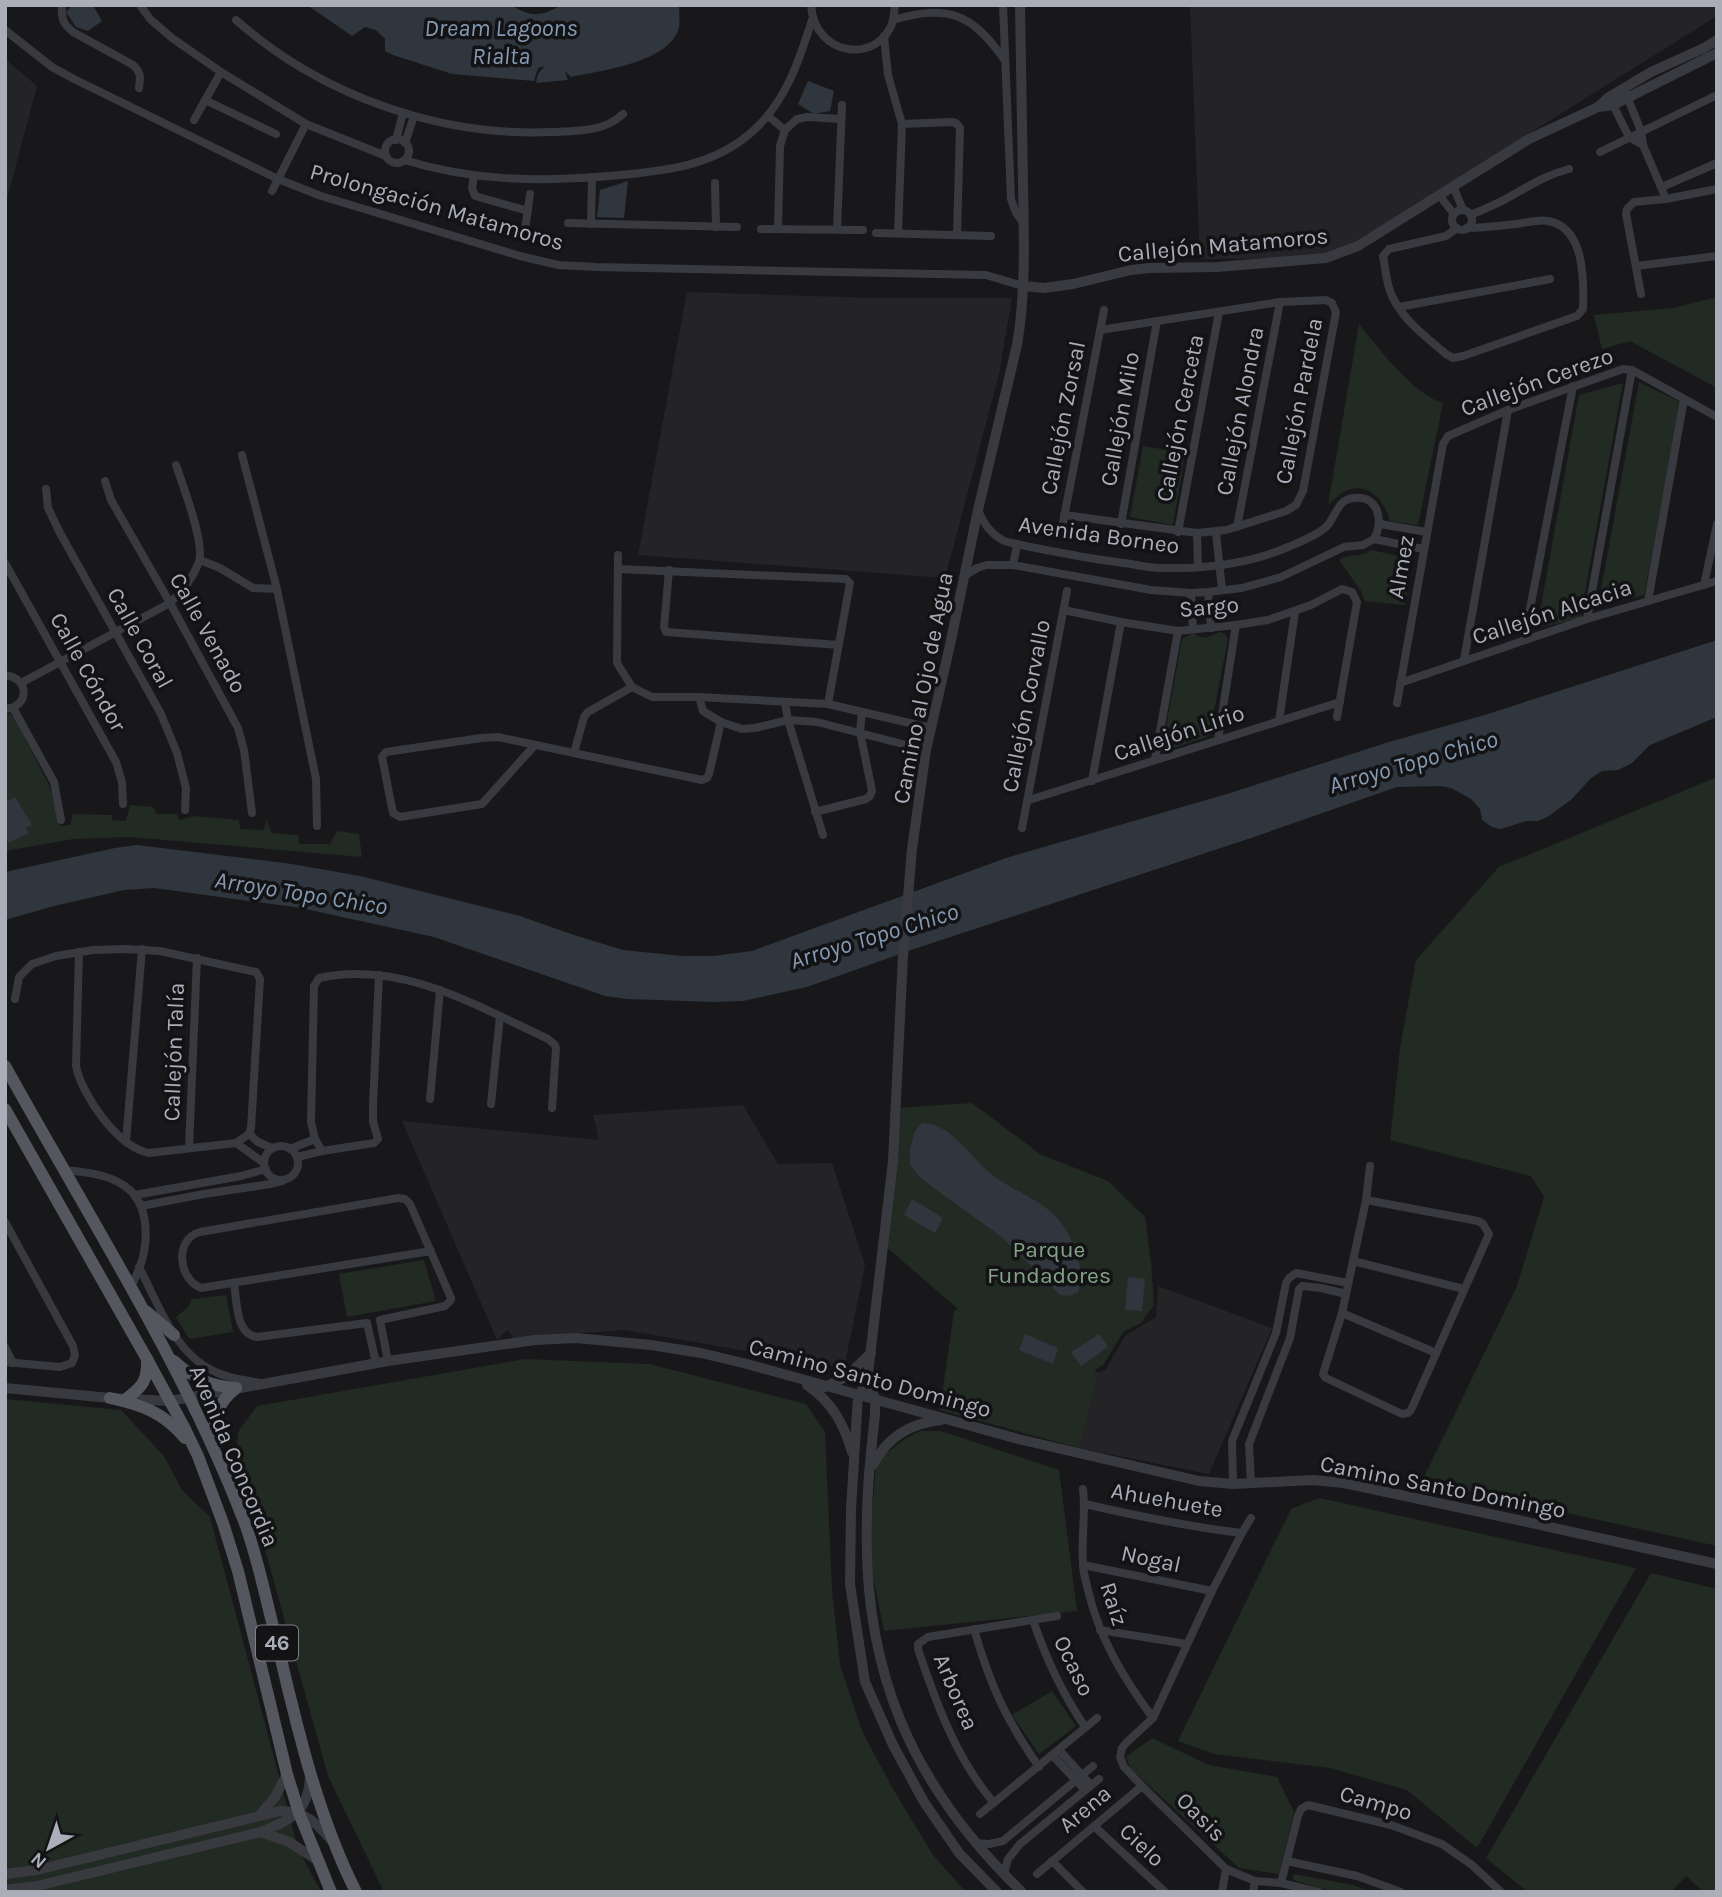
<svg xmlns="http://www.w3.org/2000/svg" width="1722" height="1897" font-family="Karla,sans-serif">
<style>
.built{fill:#242427}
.green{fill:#222a24}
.water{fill:#2f363e}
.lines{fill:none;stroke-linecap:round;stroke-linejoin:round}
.minor{stroke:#393a3f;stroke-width:8}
.tertiary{stroke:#393a3f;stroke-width:10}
.primary{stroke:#55575e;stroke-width:12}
.labels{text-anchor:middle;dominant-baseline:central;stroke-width:7;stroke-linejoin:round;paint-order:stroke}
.shield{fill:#131315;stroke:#7d8088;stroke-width:2}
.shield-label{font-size:21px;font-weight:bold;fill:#abaeb9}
.street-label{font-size:23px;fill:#abaeb9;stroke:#131315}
.park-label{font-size:23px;fill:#83a387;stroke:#131315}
.water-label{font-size:24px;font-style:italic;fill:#849ab2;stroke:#131315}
</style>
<rect width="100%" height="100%" fill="#18181a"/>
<g class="built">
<path d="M 1190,5 L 1717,5 L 1717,16 L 1330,258 L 1200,259 Z"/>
<path d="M 5,59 L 37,86 L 5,206 Z"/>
<path d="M 687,292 L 875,298 L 1012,298 L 999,374 L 945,578 L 638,555 Z"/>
<path d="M 743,1105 L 778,1164 L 832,1163 L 865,1265 L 844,1368 L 625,1330 L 514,1338 L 507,1330 L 497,1340 L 402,1121 L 599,1140 L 593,1115 Z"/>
<path d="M 1158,1286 L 1272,1328 L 1209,1474 L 1079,1448 L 1099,1373 L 1106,1369 L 1125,1336 L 1156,1317 Z"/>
</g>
<g class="green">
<path d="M 1717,297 L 1717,388 L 1630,341 L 1602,349 L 1594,315 L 1673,308 Z"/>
<path d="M 1359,324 C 1378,348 1414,395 1443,403 L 1418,525 L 1390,521 C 1385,503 1372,484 1351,489 C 1342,491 1335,499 1328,505 Z"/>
<path d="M 1639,382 L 1682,403 L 1644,595 L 1598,606 Z"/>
<path d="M 1623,383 L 1580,619 L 1537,628 L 1579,395 Z"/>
<path d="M 1143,446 L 1185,453 L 1173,525 L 1130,517 Z"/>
<path d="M 1371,550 L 1412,559 L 1405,605 L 1365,601 L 1361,591 L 1339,560 C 1351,552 1358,559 1371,550 Z"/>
<path d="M 1220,632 L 1225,634 L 1228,639 L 1209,736 L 1167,750 L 1164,748 L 1163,743 L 1182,639 L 1193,633 C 1205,641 1208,637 1220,632 Z"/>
<path d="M 5,713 L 10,714 L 15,719 L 49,785 L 57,811 L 57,820 L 60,826 L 70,825 L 73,814 L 112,815 L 112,820 L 126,821 L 130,805 L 153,807 L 157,814 L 177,814 L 179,820 L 194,816 L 239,820 L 240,829 L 264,830 L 266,819 L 272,833 L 298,835 L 299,844 L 330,844 L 337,831 L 359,834 L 362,857 L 130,837 L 73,839 L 5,851 Z"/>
<path d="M 1717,777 L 1717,1546 L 1422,1481 L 1517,1286 L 1544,1197 L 1531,1176 L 1390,1140 L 1400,1048 L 1416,960 L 1499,867 Z"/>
<path d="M 972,1103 L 1040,1154 L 1108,1181 L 1145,1217 L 1151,1262 L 1154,1305 L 1141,1323 L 1123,1332 L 1104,1364 L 1094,1371 L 1099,1373 L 1079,1448 L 940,1410 L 954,1311 L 958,1309 L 884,1245 L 896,1108 Z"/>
<path d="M 424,1260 L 436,1301 L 347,1317 L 339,1274 Z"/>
<path d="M 226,1295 L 233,1332 L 189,1339 L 176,1317 L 188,1307 L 192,1299 Z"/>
<path d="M 525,1359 L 649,1364 L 806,1404 L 825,1432 L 832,1590 L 840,1665 L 862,1731 L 893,1789 L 933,1855 L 966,1892 L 384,1892 L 328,1776 L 237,1449 L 238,1432 L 257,1406 Z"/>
<path d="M 5,1399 L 121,1410 L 164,1456 L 182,1490 L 210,1517 L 298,1848 L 321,1892 L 5,1892 Z"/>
<path d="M 920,1431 L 941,1431 L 1059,1470 L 1077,1611 L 884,1631 L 872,1571 L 871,1523 L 876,1466 L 884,1455 L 905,1439 Z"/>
<path d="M 1319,1498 L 1636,1568 L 1477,1848 L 1407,1790 L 1330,1768 L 1214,1754 L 1178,1741 L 1291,1509 Z"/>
<path d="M 1651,1573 L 1717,1589 L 1717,1892 L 1704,1892 L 1686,1876 L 1670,1892 L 1528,1892 L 1486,1858 Z"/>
<path d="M 1052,1691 L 1076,1726 L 1039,1754 L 1012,1715 Z"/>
<path d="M 1152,1738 L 1209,1765 L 1277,1777 L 1294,1812 L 1279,1874 L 1239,1868 L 1131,1769 L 1126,1757 Z"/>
<path d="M 1294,1874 L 1353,1885 L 1372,1892 L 1334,1892 L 1293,1880 Z"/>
</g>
<g class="water">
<path d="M 73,5 L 93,5 L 102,21 L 88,31 L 76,27 L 66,12 Z"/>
<path d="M 307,5 L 511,5 C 531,18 542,16 562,5 L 679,5 C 679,15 681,24 677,33 C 663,63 600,71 571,77 L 565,71 L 568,80 L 536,83 L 538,74 L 545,66 L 538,68 L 534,81 L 452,74 L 393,55 L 385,51 L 385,39 L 376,30 L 365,27 L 352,36 Z"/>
<path d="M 808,81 L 834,91 L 830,111 L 814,114 L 798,104 Z"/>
<path d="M 628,181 L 624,218 L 597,217 L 600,190 Z"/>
<path d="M 1717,640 L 1717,717 L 1650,745 L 1632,763 L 1618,770 L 1602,771 L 1591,778 L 1572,799 L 1549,816 L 1538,821 L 1526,821 L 1501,829 L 1492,827 L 1482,820 L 1480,809 L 1471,799 L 1451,788 L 1440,786 L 1397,787 L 1251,838 L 914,949 L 807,987 L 743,1001 L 714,1002 L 627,999 L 605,996 L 434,937 L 301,908 L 154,888 L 124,890 L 54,906 L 5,920 L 5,872 L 115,848 L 137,845 L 292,864 L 360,876 L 520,916 L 574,935 L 623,950 L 683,956 L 714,956 L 752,951 L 1006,858 L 1227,794 L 1389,742 L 1488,714 Z"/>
<path d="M 15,797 L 32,825 L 26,828 L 29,833 L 9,843 L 5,837 L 5,802 Z"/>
<path d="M 922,1123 C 952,1123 972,1160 994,1176 C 1032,1203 1061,1204 1077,1255 C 1081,1268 1083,1280 1078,1292 L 1070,1296 L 1060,1295 L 1003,1238 L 931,1186 L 918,1175 L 910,1164 L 910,1148 L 915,1131 Z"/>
<path d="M 912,1199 L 943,1218 L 935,1233 L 904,1215 Z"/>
<path d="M 1128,1277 L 1145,1279 L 1142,1311 L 1125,1310 Z"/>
<path d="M 1025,1334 L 1058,1348 L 1053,1364 L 1019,1350 Z"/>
<path d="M 1099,1334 L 1108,1347 L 1081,1366 L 1071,1352 Z"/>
</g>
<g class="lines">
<g class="minor">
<path d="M 62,5 C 61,18 63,24 73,32 L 133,65 C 142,73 140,78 139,88"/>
<path d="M 140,5 L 150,19 L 172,38 L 221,72 L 306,124 L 386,156"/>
<path d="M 811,5 C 814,57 879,65 893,21 C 894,16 894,11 895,5"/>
<path d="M 1003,5 L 1011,199 L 1016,213 L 1024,224"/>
<path d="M 236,20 C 321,95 438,137 552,132 C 576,131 605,132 623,114"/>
<path d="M 893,20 C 948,4 971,13 1004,59"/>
<path d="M 5,30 L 52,67 L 74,79 L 278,179 L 321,196 L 520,256 L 558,265 L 595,267 L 986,275 L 1023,286"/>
<path d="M 884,36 L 888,75 L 902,124 L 898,233"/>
<path d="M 1626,94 L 1641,131 L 1643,145 L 1666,199"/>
<path d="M 205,100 L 276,134"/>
<path d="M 1611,101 L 1629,137 L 1643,145"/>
<path d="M 768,116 L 785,130"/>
<path d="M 194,120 L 221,72"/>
<path d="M 902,124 L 951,122 L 956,123 L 960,128 L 957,235"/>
<circle cx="397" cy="151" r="12"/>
<path d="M 396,140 L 403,113"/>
<path d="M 405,143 L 414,116"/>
<path d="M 1600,152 L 1717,95"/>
<path d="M 404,160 C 473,181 538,182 609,176 C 661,171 712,168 753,131 C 786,101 799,61 812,20"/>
<path d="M 474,176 L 472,188 L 475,196 L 528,211"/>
<path d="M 715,183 L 716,227"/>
<path d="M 1453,186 L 1463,210"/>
<path d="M 1662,187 L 1717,163"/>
<path d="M 272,191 L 306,124"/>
<path d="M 1439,195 L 1454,214"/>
<circle cx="1462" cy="220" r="10"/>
<path d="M 1470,215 C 1481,211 1491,206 1502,201 C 1525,189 1542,176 1569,169"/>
<path d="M 568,223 L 737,227"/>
<path d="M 591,224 L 592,177"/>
<path d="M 778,228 L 780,146 L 785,130 L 797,119 L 807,117 L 841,119"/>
<path d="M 1457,228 L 1446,236 L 1389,249 L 1383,256 C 1385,267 1386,278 1389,288 C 1398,317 1425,336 1446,354 L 1453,358 L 1463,356 L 1577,316 L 1583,309 C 1584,281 1585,227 1548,221 C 1538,219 1526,223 1516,224 C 1499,226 1484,228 1467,228"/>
<path d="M 761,229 L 863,230"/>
<path d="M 837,229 L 842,105"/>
<path d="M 525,230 L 530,194"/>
<path d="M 876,233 L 991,236"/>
<path d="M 1636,266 L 1717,256"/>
<path d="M 1641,294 L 1626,214 L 1627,209 L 1634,202 L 1666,199 L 1717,189"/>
<path d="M 1399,307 L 1550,279"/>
<path d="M 242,455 L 277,589 L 316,779 L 317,826"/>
<path d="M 105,481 L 111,500 L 170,603 L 238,728 L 244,750 L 252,813"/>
<path d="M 46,489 L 48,508 L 60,533 L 161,714 L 177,753 L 186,788 L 185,810"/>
<path d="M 1064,515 L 1197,533 L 1226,530 L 1286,511 L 1296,505 L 1303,491 L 1336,312 L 1332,303 L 1326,300 L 1280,302 L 1100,330"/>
<path d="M 1121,524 L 1157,321"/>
<path d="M 1380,524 L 1427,532"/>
<path d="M 1237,527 L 1280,302"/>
<path d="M 1178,532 L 1219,312"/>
<path d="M 1216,532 L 1222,590"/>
<path d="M 1061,533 L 1104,310"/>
<path d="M 1197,533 L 1198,567"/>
<path d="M 1374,539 L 1423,549"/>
<path d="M 618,555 L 617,663 L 632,687 L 652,697 L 699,697 L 828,704 L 931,728"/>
<path d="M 200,560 L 220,568 L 253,588 L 277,589"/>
<path d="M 5,563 L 116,762 L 122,782 L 123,804"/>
<path d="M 1013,565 L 1017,545"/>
<path d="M 618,569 L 846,579 L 850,583 L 828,704"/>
<path d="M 669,570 L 664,627 L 666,632 L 839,645"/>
<path d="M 964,576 L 977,568 L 987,565 L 1013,565 L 1151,590 L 1191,593 L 1208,592 L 1242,588 L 1281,577 L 1344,547 L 1363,545 L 1374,539 C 1384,522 1379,495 1354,498 C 1337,499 1336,517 1326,527 C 1316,536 1300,542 1288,547 C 1249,564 1205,569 1162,568 C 1152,568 1141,566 1131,564 C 1111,561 1092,559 1073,555 C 1050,551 1027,547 1004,541 C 990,533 984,524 978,510"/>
<path d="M 1704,585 L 1717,524"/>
<path d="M 1208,592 L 1211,628"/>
<path d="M 1191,593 L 1193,629"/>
<path d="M 1648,601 L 1684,399"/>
<path d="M 1064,610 L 1121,622 L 1178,631 L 1236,625 L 1268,620 L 1311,605 L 1342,589 L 1352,592 L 1357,602 L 1337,717"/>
<path d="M 1587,619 L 1632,370"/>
<path d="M 1524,640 L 1573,386"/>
<path d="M 1464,660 L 1508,410"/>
<path d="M 5,675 C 30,678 30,707 5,709"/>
<path d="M 21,683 L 170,603 C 182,592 193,578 199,562 C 205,543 183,486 176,465"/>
<path d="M 1400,683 L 1587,619 L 1717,581"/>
<path d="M 699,697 L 703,711 L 721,722 L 742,729 L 755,728 L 788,720 L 817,722 L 926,750"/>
<path d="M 785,702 L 788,720 L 823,835"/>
<path d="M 1397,703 L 1443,444 L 1448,436 L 1508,410 L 1623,369 L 1632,370 L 1717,417"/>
<path d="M 13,708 L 54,782 L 61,820"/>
<path d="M 1279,721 L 1295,612"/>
<path d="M 1218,740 L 1236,625"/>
<path d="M 534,746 L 482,804 L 400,817 L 393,813 L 382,757 L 386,752 L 481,738 L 498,737 L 702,780 L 707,778 L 709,774 L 721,722"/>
<path d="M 574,753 L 584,717 L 588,712 L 632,687"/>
<path d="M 1155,759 L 1178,631"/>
<path d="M 1092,781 L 1121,622"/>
<path d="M 1029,800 L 1340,702"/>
<path d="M 815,812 L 866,799 L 870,796 L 872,791 L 860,732 L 862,712"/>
<path d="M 1022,828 L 1067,591"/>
<path d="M 79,952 L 76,1066 C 82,1096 118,1147 149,1153 L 236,1143 L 249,1134"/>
<path d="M 15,999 L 19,977 L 32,964 L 56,956 L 93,950 L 126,949 L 160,951 L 256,972 L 260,979 L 251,1128 L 249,1134"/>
<path d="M 430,1099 L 440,990"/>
<path d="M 491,1104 L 500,1016"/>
<path d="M 249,1134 L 258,1142 L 272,1148"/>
<path d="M 126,1142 L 142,949"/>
<path d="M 236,1143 L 264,1163"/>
<circle cx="281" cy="1163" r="17"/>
<path d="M 189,1148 L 197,958"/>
<path d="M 290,1149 L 315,1139"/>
<path d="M 322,1151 L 315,1139 L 311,1122 L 314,986 L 319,978 C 401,960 477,1006 548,1039 L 555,1045 L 556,1048 L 552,1108"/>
<path d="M 297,1157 L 322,1151 L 374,1143 L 378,1139 L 373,1122 L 373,1105 L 379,975"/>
<path d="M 64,1170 C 84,1172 109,1174 126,1187 C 146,1201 148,1231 144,1252 C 142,1265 135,1277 131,1288"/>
<path d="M 135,1195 L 241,1176 L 266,1169"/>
<path d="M 1366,1200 L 1478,1221 L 1483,1224 L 1489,1234 L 1411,1410 L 1408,1413 L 1402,1414 L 1326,1378 L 1323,1374 L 1342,1313 L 1366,1200 L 1370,1166"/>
<path d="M 141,1206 L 204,1194 L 270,1184 L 282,1181"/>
<path d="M 5,1222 L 73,1346 L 75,1355 L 72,1363 L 60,1367 L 5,1362"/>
<path d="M 1353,1261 L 1464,1289"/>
<path d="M 139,1267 C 159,1305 175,1356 218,1373 C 231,1379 246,1380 260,1383"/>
<path d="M 234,1283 C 237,1300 235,1334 257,1337 L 367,1323 L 376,1363"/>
<path d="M 1342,1313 L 1436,1353"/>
<path d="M 5,1347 L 13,1363"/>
<path d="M 388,1361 L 380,1320 L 445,1306 L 451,1300 L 451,1298 L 410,1204 L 405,1199 L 398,1198 L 200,1232 C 174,1239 178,1279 201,1288 L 431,1251"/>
<path d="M 1251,1483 L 1249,1444 L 1290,1338 L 1299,1289 L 1302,1286 L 1321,1288 L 1346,1294"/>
<path d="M 1233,1484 L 1232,1441 L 1276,1333 L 1286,1283 L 1289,1278 L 1296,1273 L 1348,1283"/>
<path d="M 1083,1489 C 1086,1514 1081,1538 1083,1564 C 1083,1572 1086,1581 1088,1590 C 1099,1638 1124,1679 1153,1718"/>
<path d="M 1085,1504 C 1137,1516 1189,1527 1242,1533"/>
<path d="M 1251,1518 L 1242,1533 L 1212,1591 L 1153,1718 L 1126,1743 L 1122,1748 L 1120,1757 L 1124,1767 L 1142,1786 L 1226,1869 L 1255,1881 L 1281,1883 L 1319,1892"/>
<path d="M 1083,1565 L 1212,1591"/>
<path d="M 1033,1620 C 1046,1659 1062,1693 1085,1727"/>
<path d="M 974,1629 C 990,1685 1006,1720 1039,1767"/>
<path d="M 1100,1630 L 1187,1644"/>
<path d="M 1059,1750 L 1091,1785"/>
<path d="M 1052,1755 L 1085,1790"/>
<path d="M 994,1803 C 957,1760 936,1703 918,1649 L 918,1644 L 928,1637 L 1057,1616"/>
<path d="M 980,1814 L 1097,1718"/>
<path d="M 1094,1826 L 1165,1892"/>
<path d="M 975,1843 L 989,1844 L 1003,1841 L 1093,1766"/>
<path d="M 1052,1861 L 1083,1892"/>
<path d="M 1287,1861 L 1357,1876 L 1401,1892"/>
<path d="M 1004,1874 L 1008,1859 L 1020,1844 L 1099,1779"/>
<path d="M 1037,1874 L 1142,1786"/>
<path d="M 1281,1883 L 1298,1816 L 1301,1809 L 1308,1805 L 1391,1825 L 1442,1844 L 1472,1865 L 1501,1892"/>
<path d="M 1222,1892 L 1226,1869"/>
<path d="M 1253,1892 L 1255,1881"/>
</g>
<g class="tertiary">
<path d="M 1598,107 L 1613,105 L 1717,53"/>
<path d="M 1023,286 L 1044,288 L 1073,284 L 1131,270 L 1150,268 L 1217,267 L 1326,258 L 1358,246 L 1529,139 L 1598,107 L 1609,97 L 1651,72 L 1704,48 L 1717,40"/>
<path d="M 867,1382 C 870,1388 875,1395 875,1401 C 876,1411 874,1423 873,1433 C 870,1461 867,1490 867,1518 C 862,1671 912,1786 1022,1892"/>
<path d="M 807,1385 C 832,1402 844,1424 852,1452"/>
<path d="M 825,1387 L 846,1377 L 871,1353"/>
<path d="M 5,1388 L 110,1398 L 170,1401 L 388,1361 L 535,1340 L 576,1338 L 651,1345 L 701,1353 L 747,1364 L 1018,1439 L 1199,1481 L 1233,1484 L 1313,1480 L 1344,1483 L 1518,1520 L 1717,1564"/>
<path d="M 873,1465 C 887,1437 911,1423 941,1420"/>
<path d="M 261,1814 L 275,1797 L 287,1774"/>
<path d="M 261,1832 L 289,1842 L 317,1860"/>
<path d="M 5,1874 L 37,1870 L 280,1811 C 305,1811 317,1823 332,1841"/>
<path d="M 5,1890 L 37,1886 L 261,1832 C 291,1819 308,1813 310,1778"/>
<path d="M 997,1892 L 959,1853 L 924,1802 L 893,1745 L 865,1682 L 850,1584 L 851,1509 L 858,1396 L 867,1382 L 893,1161 L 903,956 L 912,849 L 926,750 L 950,645 L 978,510 L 1017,345 C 1026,292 1024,238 1023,184 C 1022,124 1021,65 1020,5"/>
</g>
<g class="primary">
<path d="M 5,1066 C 88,1216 182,1361 244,1521 C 258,1558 265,1596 275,1634 C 296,1722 315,1810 356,1892"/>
<path d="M 5,1109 L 147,1359 L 184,1427 L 198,1456 L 223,1523 L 238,1571 L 287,1774 L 299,1813 L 331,1892"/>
<path d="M 147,1312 L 174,1335"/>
<path d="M 174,1361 C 193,1379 211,1386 236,1388"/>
<path d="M 110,1398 C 142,1405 163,1412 185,1438"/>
<path d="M 126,1399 C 142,1387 148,1381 147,1359"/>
<path d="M 212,1443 C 215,1418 215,1405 236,1388"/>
</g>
</g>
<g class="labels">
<rect class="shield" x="256" y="1625.5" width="42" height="35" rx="5"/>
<g class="shield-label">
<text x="277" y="1643">46</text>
</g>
<g class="street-label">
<text transform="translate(437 207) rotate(16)">Prolongación Matamoros</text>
<text transform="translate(1223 245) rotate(-5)">Callejón Matamoros</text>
<text transform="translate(1537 382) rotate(-20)">Callejón Cerezo</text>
<text transform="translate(1299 401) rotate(-79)">Callejón Pardela</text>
<text transform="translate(1240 411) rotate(-79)">Callejón Alondra</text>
<text transform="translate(1063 418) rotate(-79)">Callejón Zorsal</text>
<text transform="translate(1180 418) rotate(-79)">Callejón Cerceta</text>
<text transform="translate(1120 419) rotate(-80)">Callejón Milo</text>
<text transform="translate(1099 535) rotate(8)">Avenida Borneo</text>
<text transform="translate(1401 567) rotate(-80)">Almez</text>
<text transform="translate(1209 607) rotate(-5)">Sargo</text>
<text transform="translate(1552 612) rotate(-18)">Callejón Alcacia</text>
<text transform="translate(208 633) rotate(61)">Calle Venado</text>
<text transform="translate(140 638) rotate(61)">Calle Coral</text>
<text transform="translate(88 672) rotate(61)">Calle Cóndor</text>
<text transform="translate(923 688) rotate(-79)">Camino al Ojo de Agua</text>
<text transform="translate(1026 706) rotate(-79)">Callejón Corvallo</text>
<text transform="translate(1179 733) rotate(-18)">Callejón Lirio</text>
<text transform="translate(174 1052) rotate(-88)">Callejón Talía</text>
<text transform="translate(870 1378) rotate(15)">Camino Santo Domingo</text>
<text transform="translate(234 1456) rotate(67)">Avenida Concordia</text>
<text transform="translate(1443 1487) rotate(11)">Camino Santo Domingo</text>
<text transform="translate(1167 1500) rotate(10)">Ahuehuete</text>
<text transform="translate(1151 1559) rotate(12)">Nogal</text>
<text transform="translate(1114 1604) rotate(72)">Raíz</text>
<text transform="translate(1074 1666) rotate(64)">Ocaso</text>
<text transform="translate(956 1692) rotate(67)">Arborea</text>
<text transform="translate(1376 1803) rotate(16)">Campo</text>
<text transform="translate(1085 1809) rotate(-40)">Arena</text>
<text transform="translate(1201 1817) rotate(45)">Oasis</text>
<text transform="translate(1142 1845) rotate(43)">Cielo</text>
</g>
<g class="park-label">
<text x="1049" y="1249">Parque<tspan x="1049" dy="26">Fundadores</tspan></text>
</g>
<g class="water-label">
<text x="501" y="28">Dream Lagoons<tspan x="501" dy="28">Rialta</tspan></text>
<text transform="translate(1413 762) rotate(-16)">Arroyo Topo Chico</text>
<text transform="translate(301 893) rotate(9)">Arroyo Topo Chico</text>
<text transform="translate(874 936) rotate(-17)">Arroyo Topo Chico</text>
</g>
</g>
<rect width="1722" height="1897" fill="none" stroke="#abaeb9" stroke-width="14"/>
<g transform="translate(49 1848) rotate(220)" stroke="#131315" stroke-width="5" paint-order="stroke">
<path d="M0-5L12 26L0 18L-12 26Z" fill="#abaeb9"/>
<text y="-10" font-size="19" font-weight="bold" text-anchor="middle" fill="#abaeb9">N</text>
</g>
</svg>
